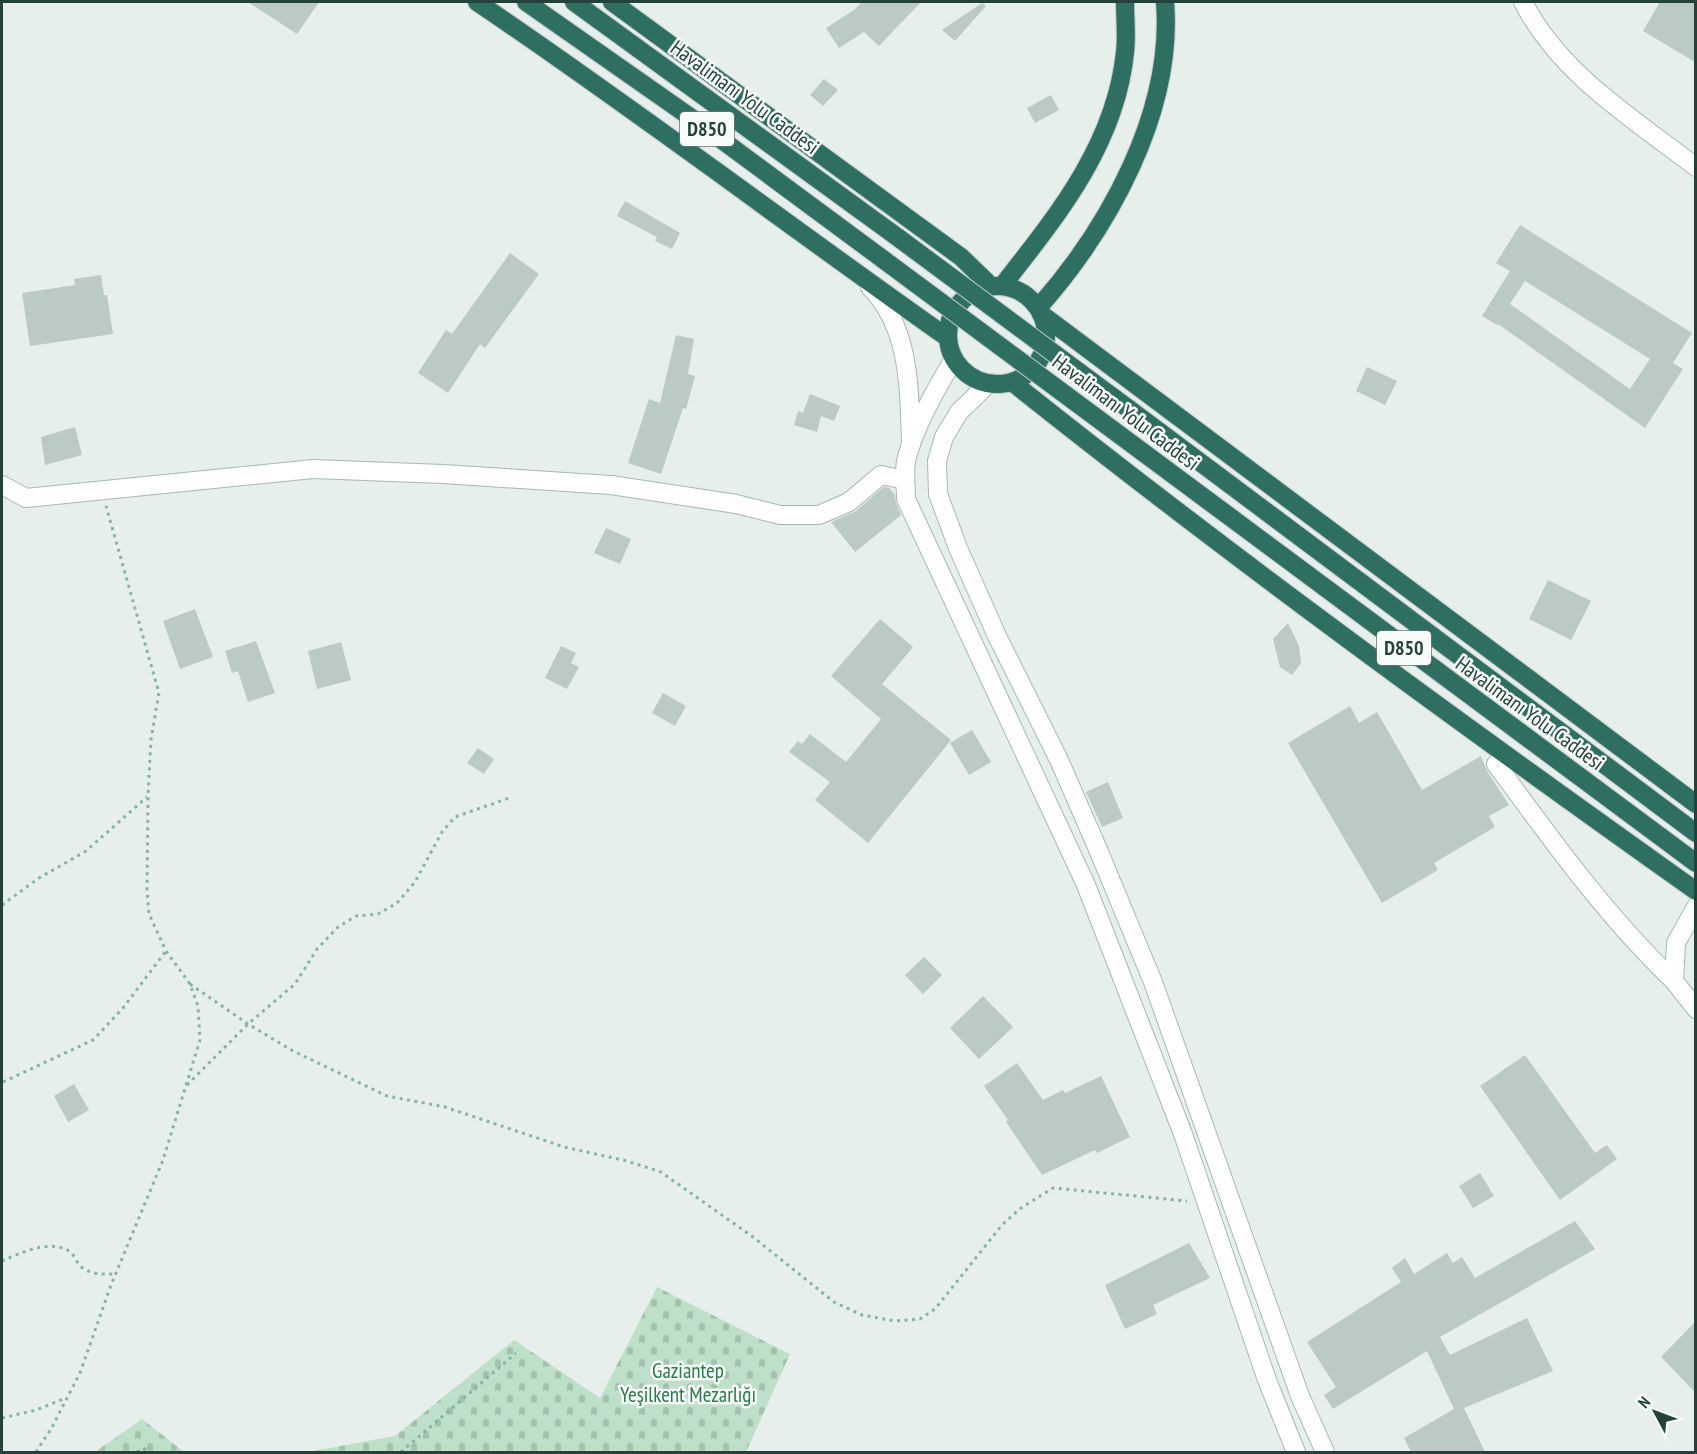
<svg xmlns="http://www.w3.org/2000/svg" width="1697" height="1454" font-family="'PT Sans Narrow',sans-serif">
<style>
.cemetery{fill:url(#cemetery-stones)}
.building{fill:#bbcac4;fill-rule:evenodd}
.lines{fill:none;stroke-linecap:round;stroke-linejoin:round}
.minor-casing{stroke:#a8b8b2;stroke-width:20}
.highway-casing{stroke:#c2cac8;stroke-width:20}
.path{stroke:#86b3a5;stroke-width:3;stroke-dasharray:3 4.5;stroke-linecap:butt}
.minor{stroke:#fff;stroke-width:18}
.highway{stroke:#2f6f62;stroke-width:18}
.highway-bridge-casing{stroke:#c2cac8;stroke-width:20;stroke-linecap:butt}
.highway-bridge{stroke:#2f6f62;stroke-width:18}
.labels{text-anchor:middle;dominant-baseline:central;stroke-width:5;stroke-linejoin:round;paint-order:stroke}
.shield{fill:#f7fbf9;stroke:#637a73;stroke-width:1.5}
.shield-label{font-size:20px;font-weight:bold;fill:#24423a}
.street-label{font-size:21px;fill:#24423a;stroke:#f7fbf9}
.park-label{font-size:21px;fill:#2d7a4b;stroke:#f7fbf9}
</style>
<defs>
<pattern id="cemetery-stones" width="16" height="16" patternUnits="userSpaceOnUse" patternTransform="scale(1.5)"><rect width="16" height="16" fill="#bfe0c8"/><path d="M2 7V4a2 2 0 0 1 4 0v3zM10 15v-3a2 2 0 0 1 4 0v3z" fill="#a4c1ad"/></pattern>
</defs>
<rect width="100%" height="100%" fill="#e6efeb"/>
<g class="cemetery">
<path d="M 657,1287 L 790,1354 L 746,1452 L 308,1452 L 395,1436 L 514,1340 L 600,1398 Z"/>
<path d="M 142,1419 L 184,1452 L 95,1452 Z"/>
</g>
<g class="building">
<path d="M 248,2 L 319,2 L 297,34 Z"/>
<path d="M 862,2 L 921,2 L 879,46 L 864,32 L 839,48 L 826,28 L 854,10 Z"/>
<path d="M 1660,2 L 1695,2 L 1695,62 L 1643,31 Z"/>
<path d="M 982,3 L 986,6 L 955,41 L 942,30 Z"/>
<path d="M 824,79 L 838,90 L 823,106 L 810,95 Z"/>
<path d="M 1051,95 L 1059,110 L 1035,123 L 1027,108 Z"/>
<path d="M 625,201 L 680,233 L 672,249 L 655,241 L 657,237 L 617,216 Z"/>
<path d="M 1520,225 L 1692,333 L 1673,363 L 1683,369 L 1645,428 L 1498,324 L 1497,325 L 1482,316 L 1510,271 L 1496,263 ZM 1525,281 L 1650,359 L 1630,389 L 1510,304 Z"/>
<path d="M 510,253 L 539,274 L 485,348 L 480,344 L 448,393 L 418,373 L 446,330 L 452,334 Z"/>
<path d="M 101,275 L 104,295 L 107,295 L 113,334 L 30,346 L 22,293 L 75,285 L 74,279 Z"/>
<path d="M 676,335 L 694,339 L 688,374 L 695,376 L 686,409 L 683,408 L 661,474 L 628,463 L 649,399 L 660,403 Z"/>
<path d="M 1367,367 L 1397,381 L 1385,405 L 1356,391 Z"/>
<path d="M 810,394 L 840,406 L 834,421 L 821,416 L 817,432 L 794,425 L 798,411 L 803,413 Z"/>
<path d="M 75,427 L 82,455 L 45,465 L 41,437 Z"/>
<path d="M 884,487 L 889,488 L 895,495 L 896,503 L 901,515 L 855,552 L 831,522 L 856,511 Z"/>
<path d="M 606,528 L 631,539 L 620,564 L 594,553 Z"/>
<path d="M 1548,580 L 1591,601 L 1571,640 L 1529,619 Z"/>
<path d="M 195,609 L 213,657 L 180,669 L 163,621 Z"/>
<path d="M 880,619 L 913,647 L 882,684 L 951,740 L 868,843 L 815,800 L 830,782 L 789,752 L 798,741 L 802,744 L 810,734 L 846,762 L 881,719 L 831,676 Z"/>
<path d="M 1288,623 L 1299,646 L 1301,663 L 1292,675 L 1280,667 L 1273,639 Z"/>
<path d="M 256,641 L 275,693 L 248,702 L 238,671 L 232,673 L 225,651 Z"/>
<path d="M 341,642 L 351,680 L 317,689 L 308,651 Z"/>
<path d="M 561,646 L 576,653 L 571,663 L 579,667 L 567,689 L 545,678 Z"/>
<path d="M 663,693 L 686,706 L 675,726 L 652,713 Z"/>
<path d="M 1350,706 L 1359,723 L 1377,712 L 1422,790 L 1481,756 L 1487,771 L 1509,805 L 1489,816 L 1495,827 L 1434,863 L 1438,870 L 1382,903 L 1288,743 Z"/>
<path d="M 972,730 L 991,762 L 969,775 L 950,743 Z"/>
<path d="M 478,748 L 494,759 L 484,774 L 467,763 Z"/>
<path d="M 1108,782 L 1123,818 L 1102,827 L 1086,792 Z"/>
<path d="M 924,957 L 942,975 L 923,994 L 905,975 Z"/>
<path d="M 983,996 L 1013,1027 L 979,1059 L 950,1028 Z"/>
<path d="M 1525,1055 L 1595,1153 L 1607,1145 L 1617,1159 L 1560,1200 L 1480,1086 Z"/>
<path d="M 1017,1063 L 1043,1100 L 1063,1090 L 1065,1093 L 1101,1076 L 1130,1137 L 1097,1153 L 1095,1150 L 1042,1175 L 1006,1122 L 1008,1120 L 984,1086 Z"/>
<path d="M 74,1084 L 89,1110 L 68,1122 L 54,1096 Z"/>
<path d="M 1480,1173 L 1494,1196 L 1473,1208 L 1459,1186 Z"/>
<path d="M 1575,1221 L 1595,1249 L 1440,1337 L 1450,1355 L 1527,1318 L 1553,1371 L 1464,1408 L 1485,1452 L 1411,1452 L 1404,1438 L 1454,1409 L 1427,1351 L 1333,1409 L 1324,1395 L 1336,1387 L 1307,1342 L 1401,1282 L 1392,1268 L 1405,1258 L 1414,1274 L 1447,1253 L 1453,1263 L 1462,1257 L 1475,1278 Z"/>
<path d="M 1189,1243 L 1210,1278 L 1153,1305 L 1157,1314 L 1125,1329 L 1105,1285 Z"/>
<path d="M 1695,1322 L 1695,1392 L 1661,1357 Z"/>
</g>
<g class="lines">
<defs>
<g id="minor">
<path d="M 1523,2 C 1560,74 1632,118 1696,167"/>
<path d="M 870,287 C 910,328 909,387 911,441"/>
<path d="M 954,359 C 936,389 914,427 906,461 C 904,473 906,487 906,499 L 1086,885 L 1183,1134 L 1267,1380 L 1296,1452"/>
<path d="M 989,383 L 959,412 L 944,437 L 937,461 L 938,494 L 958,548 L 997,636 L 1059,760 L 1097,847 L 1153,982 L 1300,1396 L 1325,1452"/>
<path d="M 2,485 L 26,498 L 313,469 L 443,474 L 611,485 L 736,504 L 780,515 L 819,515 L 849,502 L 881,475 L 905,480"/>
<path d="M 1496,764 C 1551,839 1606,916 1674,981"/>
<path d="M 1696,907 L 1676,943 L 1674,981 L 1696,1009"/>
</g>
<g id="highway">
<path d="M 477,2 C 637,110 790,227 948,338"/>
<path d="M 526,2 L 703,126 L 884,260"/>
<path d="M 574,2 L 900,239"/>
<path d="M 612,2 L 961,257 L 991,286"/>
<path d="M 1002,286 C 1057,216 1116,144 1125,52 C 1127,36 1125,18 1125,2"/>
<circle cx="997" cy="335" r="49"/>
<path d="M 1038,308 C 1109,228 1174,111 1165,2"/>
<path d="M 1041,314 L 1696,804"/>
<path d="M 1012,382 C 1234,559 1464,726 1696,891"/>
<path d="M 1129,409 L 1696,833"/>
<path d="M 1113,430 L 1696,863"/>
</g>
</defs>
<use href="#minor" class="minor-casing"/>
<use href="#highway" class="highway-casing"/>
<g class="path">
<path d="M 2,905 L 39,878 L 86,851 L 147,797"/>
<path d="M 190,984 L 248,1024 L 293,1051 L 387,1096 L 445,1107 L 564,1147 L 627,1161 L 661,1172 L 753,1237 L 834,1302 L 862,1315 L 895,1321 L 920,1319 L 935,1309 L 1002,1225 L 1021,1208 L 1053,1188 L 1187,1201"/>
<path d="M 3,1082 L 93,1040 L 123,1008 L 166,951"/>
<path d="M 187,1085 L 248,1024 L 295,984 L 317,949 L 338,927 L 356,916 L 378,914 L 397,903 L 415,882 L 442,832 L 455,817 L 509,798"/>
<path d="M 2,1261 C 21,1253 48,1239 69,1251 C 74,1254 76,1261 80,1266 C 91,1275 102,1274 115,1274"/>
<path d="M 2,1418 L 36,1410 L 66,1398"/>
<path d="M 36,1452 L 51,1429 L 80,1373 L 111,1285 L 163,1160 L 200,1040 L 198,1006 L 190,984 L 166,951 L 149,914 L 147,890 L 148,796 L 151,739 L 159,693 L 106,506"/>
<path d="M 137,1452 L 143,1448 L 149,1452"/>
<path d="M 401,1452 L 516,1353"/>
</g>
<use href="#minor" class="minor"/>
<use href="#highway" class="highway"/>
<defs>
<g id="highway-bridge">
<path d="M 900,239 L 1129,409"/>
<path d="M 884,260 L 1113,430"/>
</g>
</defs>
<use href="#highway-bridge" class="highway-bridge-casing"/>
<use href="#highway-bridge" class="highway-bridge"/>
</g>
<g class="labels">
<g class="shield">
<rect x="680" y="112" width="54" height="34" rx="4.5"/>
<rect x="1377" y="631" width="54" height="34" rx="4.5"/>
</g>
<g class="shield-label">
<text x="707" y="129">D850</text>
<text x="1404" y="648">D850</text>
</g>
<g class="street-label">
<text transform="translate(745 97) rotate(36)">Havalimanı Yolu Caddesi</text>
<text transform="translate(1126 412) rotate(37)">Havalimanı Yolu Caddesi</text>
<text transform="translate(1530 713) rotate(36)">Havalimanı Yolu Caddesi</text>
</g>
<g class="park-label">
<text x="688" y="1370">Gaziantep<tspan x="688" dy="24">Yeşilkent Mezarlığı</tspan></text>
</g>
</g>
<rect width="1697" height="1454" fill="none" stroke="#24423a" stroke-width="6"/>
<g transform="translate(1655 1412) rotate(311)" stroke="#f7fbf9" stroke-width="4.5" paint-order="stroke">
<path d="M0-4.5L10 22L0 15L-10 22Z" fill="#24423a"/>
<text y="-9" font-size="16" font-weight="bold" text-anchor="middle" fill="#24423a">N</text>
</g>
</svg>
